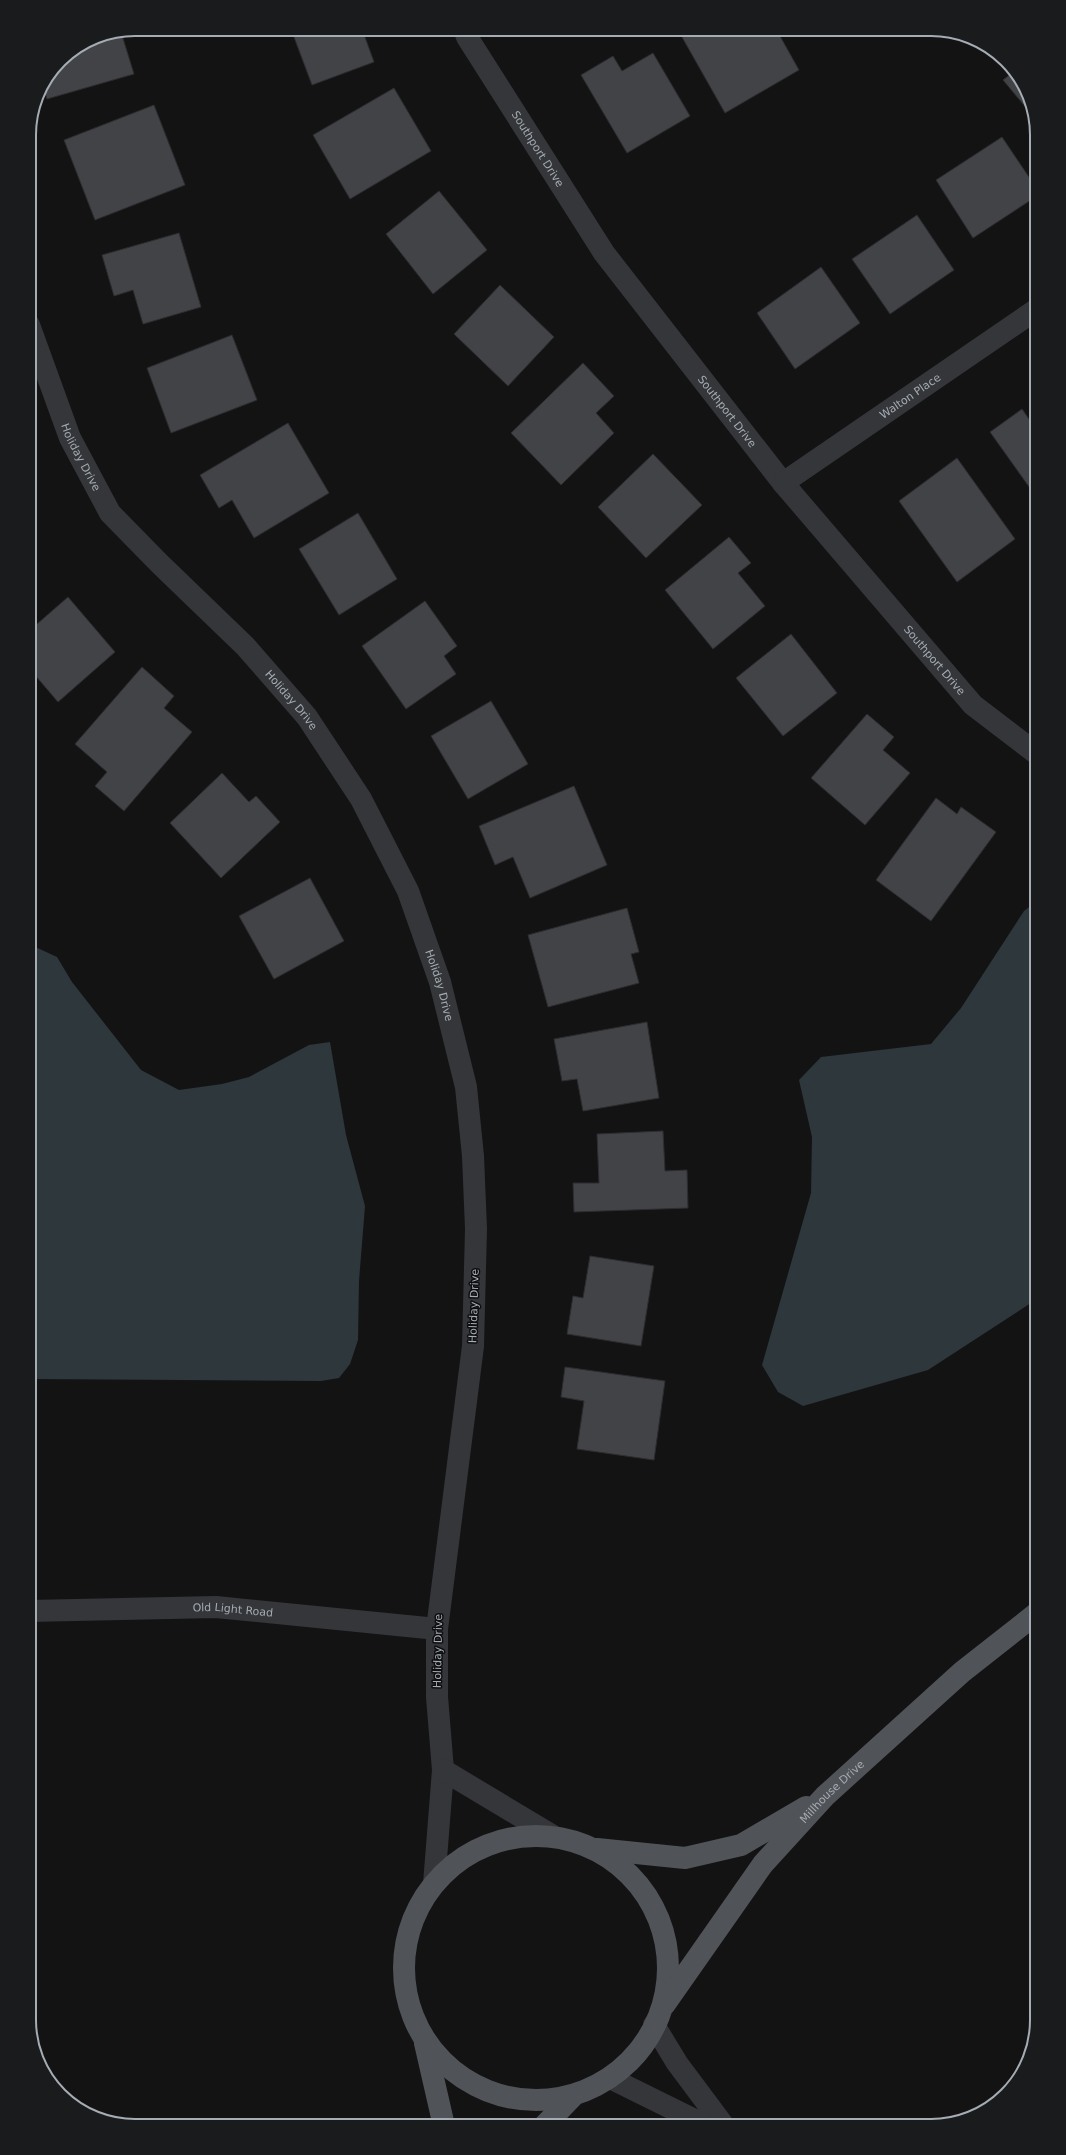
<svg xmlns="http://www.w3.org/2000/svg" width="1066" height="2155" font-family="'DejaVu Sans',sans-serif">
<style>
.water{fill:#2d373c}
.building{fill:#424347;stroke:#2d2d30}
.lines{fill:none;stroke-linecap:round;stroke-linejoin:round}
.minor{stroke:#343639;stroke-width:22}
.major{stroke:#505358;stroke-width:22}
.labels{text-anchor:middle;dominant-baseline:central;stroke-width:3;stroke-linejoin:round;paint-order:stroke}
.street-label{font-size:11px;fill:#a5acb3;stroke:#0e0e0f}
.rim{fill:none;stroke:#a5acb3;stroke-width:2}
</style>
<rect width="100%" height="100%" fill="#131314"/>
<g class="water">
<path d="M 1037,901 L 1037,1299 L 928,1370 L 803,1406 L 778,1392 L 762,1365 L 811,1193 L 812,1137 L 799,1080 L 821,1057 L 931,1044 L 961,1008 L 1024,911 Z"/>
<path d="M 29,944 L 57,957 L 72,982 L 141,1070 L 179,1090 L 222,1084 L 249,1077 L 309,1045 L 330,1042 L 346,1135 L 365,1206 L 359,1281 L 358,1340 L 350,1364 L 339,1378 L 321,1381 L 29,1379 Z"/>
</g>
<g class="building">
<path d="M 291,29 L 362,29 L 374,62 L 312,85 Z"/>
<path d="M 695,29 L 776,29 L 799,70 L 725,113 L 682,37 Z"/>
<path d="M 121,32 L 134,74 L 47,99 L 43,86 L 60,60 L 95,37 Z"/>
<path d="M 653,53 L 690,116 L 627,153 L 581,75 L 613,56 L 622,71 Z"/>
<path d="M 1012,73 L 1029,95 L 1033,116 L 1003,80 Z"/>
<path d="M 394,88 L 431,151 L 350,199 L 313,135 Z"/>
<path d="M 154,105 L 185,185 L 95,220 L 64,140 Z"/>
<path d="M 1002,137 L 1037,189 L 1037,196 L 973,238 L 936,180 Z"/>
<path d="M 439,191 L 487,250 L 433,294 L 386,234 Z"/>
<path d="M 917,215 L 954,270 L 890,314 L 852,259 Z"/>
<path d="M 179,233 L 201,307 L 143,324 L 133,290 L 114,296 L 102,255 Z"/>
<path d="M 821,267 L 860,323 L 795,369 L 757,313 Z"/>
<path d="M 500,285 L 554,337 L 508,386 L 454,334 Z"/>
<path d="M 232,335 L 257,400 L 171,433 L 147,368 Z"/>
<path d="M 583,363 L 614,396 L 596,413 L 614,433 L 561,485 L 511,433 Z"/>
<path d="M 1022,409 L 1031,422 L 1037,418 L 1037,498 L 990,432 Z"/>
<path d="M 288,423 L 329,493 L 254,538 L 232,500 L 219,508 L 200,475 Z"/>
<path d="M 653,454 L 702,505 L 646,558 L 598,507 Z"/>
<path d="M 957,458 L 1015,539 L 957,582 L 899,501 Z"/>
<path d="M 358,513 L 397,579 L 339,615 L 299,549 Z"/>
<path d="M 29,535 L 36,545 L 29,549 Z"/>
<path d="M 729,537 L 751,563 L 738,573 L 765,606 L 713,649 L 665,590 Z"/>
<path d="M 68,597 L 115,652 L 58,702 L 29,668 L 29,631 Z"/>
<path d="M 425,601 L 457,646 L 444,656 L 456,674 L 406,709 L 362,646 Z"/>
<path d="M 791,634 L 837,693 L 783,736 L 736,678 Z"/>
<path d="M 142,667 L 174,696 L 164,708 L 192,732 L 124,811 L 95,786 L 107,772 L 75,744 Z"/>
<path d="M 491,701 L 528,764 L 468,799 L 431,736 Z"/>
<path d="M 867,714 L 894,737 L 883,750 L 910,773 L 865,825 L 811,778 Z"/>
<path d="M 222,773 L 249,802 L 256,796 L 280,822 L 221,878 L 170,823 Z"/>
<path d="M 574,786 L 607,865 L 530,898 L 513,857 L 495,865 L 479,826 Z"/>
<path d="M 936,798 L 957,814 L 961,807 L 996,832 L 931,921 L 876,880 Z"/>
<path d="M 310,878 L 344,941 L 274,979 L 239,916 Z"/>
<path d="M 627,908 L 639,952 L 631,954 L 639,983 L 548,1007 L 528,935 Z"/>
<path d="M 647,1022 L 659,1098 L 583,1111 L 577,1079 L 562,1081 L 554,1039 Z"/>
<path d="M 663,1131 L 665,1171 L 687,1170 L 688,1208 L 574,1212 L 573,1183 L 599,1183 L 597,1134 Z"/>
<path d="M 590,1256 L 654,1266 L 641,1346 L 567,1334 L 573,1296 L 583,1298 Z"/>
<path d="M 565,1367 L 665,1381 L 654,1460 L 577,1449 L 584,1401 L 561,1397 Z"/>
</g>
<g class="lines">
<g class="minor">
<path id="s1" d="M 464,29 L 467,37 L 604,253 L 783,483 L 973,705 L 1037,754"/>
<path id="s2" d="M 29,325 L 70,438 L 110,513 L 160,564 L 245,646 L 307,717 L 361,799 L 408,891 L 440,982 L 466,1087 L 473,1156 L 476,1229 L 473,1346 L 437,1629 L 437,1697 L 443,1770 L 434,1884"/>
<path id="s3" d="M 783,483 L 1037,309"/>
<path id="s4" d="M 29,1611 L 216,1607 L 437,1629"/>
<path d="M 443,1770 L 553,1836"/>
<path d="M 654,2025 L 677,2063 L 724,2126"/>
<path d="M 610,2078 L 707,2126"/>
</g>
<g class="major">
<circle cx="536" cy="1968" r="132"/>
<path d="M 597,1849 L 685,1858 L 741,1845 L 806,1807"/>
<path id="s5" d="M 665,2004 L 763,1864 L 825,1796 L 962,1672 L 1037,1613"/>
<path d="M 425,2043 L 444,2126"/>
<path d="M 544,2126 L 573,2096"/>
</g>
</g>
<g class="labels">
<g class="street-label">
<text stroke="none"><textPath href="#s1" startOffset="141">Southport Drive</textPath></text>
<text stroke="none"><textPath href="#s3" startOffset="154">Walton Place</textPath></text>
<text stroke="none"><textPath href="#s1" startOffset="465">Southport Drive</textPath></text>
<text stroke="none"><textPath href="#s2" startOffset="142">Holiday Drive</textPath></text>
<text stroke="none"><textPath href="#s1" startOffset="789">Southport Drive</textPath></text>
<text stroke="none"><textPath href="#s2" startOffset="466">Holiday Drive</textPath></text>
<text stroke="none"><textPath href="#s2" startOffset="790">Holiday Drive</textPath></text>
<text transform="translate(474 1306) rotate(-88)">Holiday Drive</text>
<text stroke="none"><textPath href="#s4" startOffset="204">Old Light Road</textPath></text>
<text transform="translate(438 1651) rotate(-89)">Holiday Drive</text>
<text stroke="none"><textPath href="#s5" startOffset="271">Millhouse Drive</textPath></text>
</g>
</g>
<path d="M0 0H1066V2155H0ZM135 36H931A99 99 0 0 1 1030 135V2020A99 99 0 0 1 931 2119H135A99 99 0 0 1 36 2020V135A99 99 0 0 1 135 36Z" fill="#1a1b1c" fill-rule="evenodd"/>
<path class="rim" d="M135 36H931A99 99 0 0 1 1030 135V2020A99 99 0 0 1 931 2119H135A99 99 0 0 1 36 2020V135A99 99 0 0 1 135 36Z"/>
</svg>
